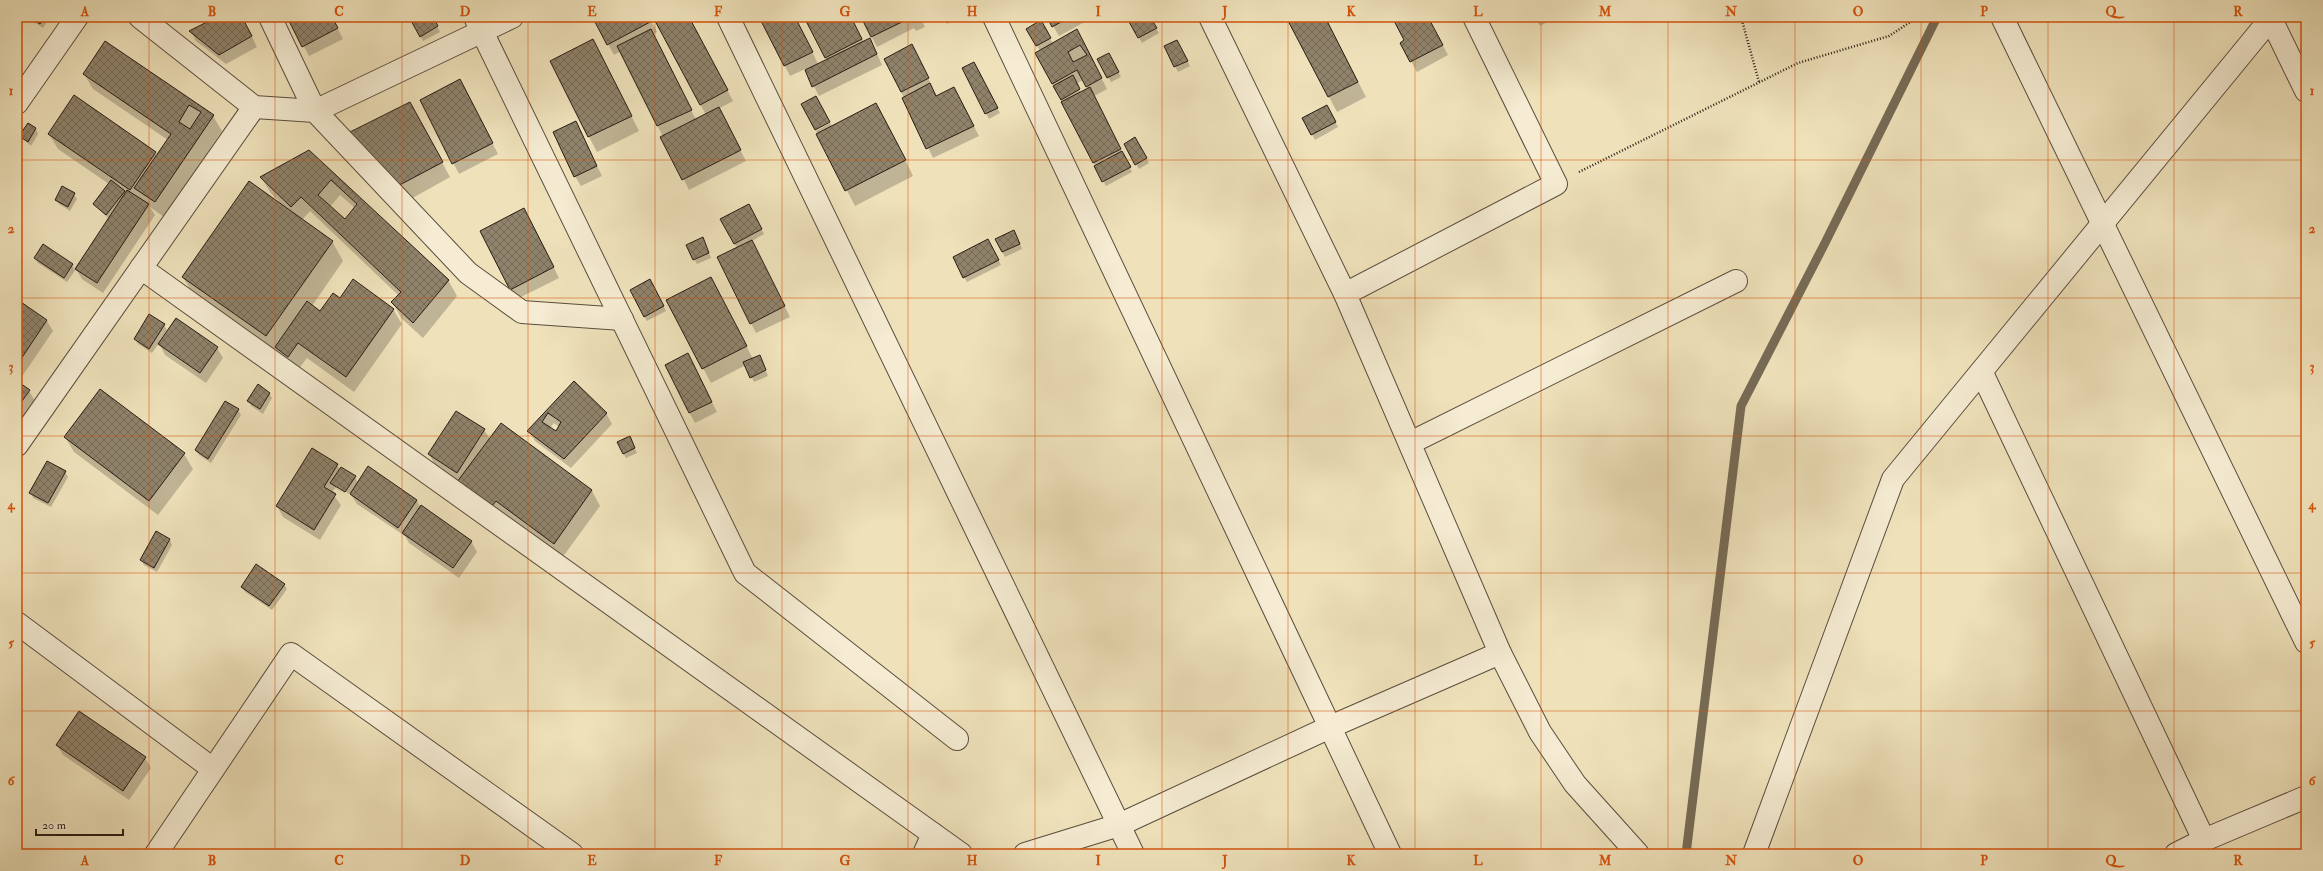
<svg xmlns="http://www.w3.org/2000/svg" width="2323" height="871" font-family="'IM FELL Double Pica',serif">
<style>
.shadow{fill:#0003;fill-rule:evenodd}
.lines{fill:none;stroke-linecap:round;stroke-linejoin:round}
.stream{stroke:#776b56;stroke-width:9}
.building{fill:url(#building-cross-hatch);stroke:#281c14;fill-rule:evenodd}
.minor-casing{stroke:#5a4e3e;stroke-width:24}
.path{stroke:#281c14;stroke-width:2.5;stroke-dasharray:1 2;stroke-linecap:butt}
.minor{stroke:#f5ecd3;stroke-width:22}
.grid{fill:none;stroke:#d5530d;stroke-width:1;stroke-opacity:0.55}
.neatline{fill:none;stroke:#d5530d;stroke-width:1.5}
.grid-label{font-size:13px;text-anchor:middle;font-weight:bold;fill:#d5530d}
</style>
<defs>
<pattern id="building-cross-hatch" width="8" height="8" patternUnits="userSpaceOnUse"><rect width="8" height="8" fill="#8f836b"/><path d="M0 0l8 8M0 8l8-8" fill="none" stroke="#756a57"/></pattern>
</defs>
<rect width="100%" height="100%" fill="#efe2bb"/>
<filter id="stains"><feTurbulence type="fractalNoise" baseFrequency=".005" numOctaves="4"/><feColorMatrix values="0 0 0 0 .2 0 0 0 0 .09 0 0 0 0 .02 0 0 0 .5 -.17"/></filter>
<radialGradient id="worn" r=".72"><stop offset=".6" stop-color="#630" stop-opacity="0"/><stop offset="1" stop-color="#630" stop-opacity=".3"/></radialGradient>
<g class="shadow">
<path d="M 26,17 L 50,17 L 43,28 Z"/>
<path d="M 220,17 L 242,17 L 257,47 L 226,64 L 196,41 L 191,31 Z"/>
<path d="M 288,17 L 332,17 L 343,39 L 309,56 Z"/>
<path d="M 403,17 L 432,17 L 440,32 L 423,41 L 412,20 L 406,23 Z"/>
<path d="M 606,17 L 649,17 L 657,32 L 653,34 L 696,120 L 706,115 L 654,17 L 689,17 L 733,101 L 718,109 L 746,161 L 689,190 L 621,51 L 614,55 L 596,22 Z"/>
<path d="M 760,17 L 795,17 L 818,64 L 827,60 L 805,17 L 851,17 L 864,42 L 875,49 L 882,65 L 819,96 L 805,69 L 790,76 Z"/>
<path d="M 862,17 L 928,17 L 928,18 L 922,21 L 925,27 L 916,31 L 914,28 L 877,47 Z"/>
<path d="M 943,17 L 954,17 L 955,19 L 947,24 Z"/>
<path d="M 1048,17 L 1094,17 L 1059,36 Z"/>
<path d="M 1135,17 L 1149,17 L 1159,33 L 1142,43 L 1129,20 Z"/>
<path d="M 1287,17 L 1325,17 L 1366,97 L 1337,112 Z"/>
<path d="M 1393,17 L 1428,17 L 1448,55 L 1417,72 L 1401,43 L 1406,41 Z"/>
<path d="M 1535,17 L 1557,17 L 1540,26 Z"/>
<path d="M 1041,22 L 1053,44 L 1077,30 L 1107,89 L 1094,96 L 1132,172 L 1106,186 L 1036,53 L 1040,51 L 1027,29 ZM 1083,80 L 1088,89 L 1081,93 L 1076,84 Z"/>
<path d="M 593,40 L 639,131 L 597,152 L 589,137 Z"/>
<path d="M 105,42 L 213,116 L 222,131 L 164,217 L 150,207 L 155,215 L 103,293 L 82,279 L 76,269 L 67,282 L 38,263 L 35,258 L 43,245 L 72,265 L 75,270 L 109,219 L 94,204 L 109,184 L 58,149 L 49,134 L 155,153 L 157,156 L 168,140 L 93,89 L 84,74 Z"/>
<path d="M 1180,46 L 1190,66 L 1178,72 L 1166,47 Z"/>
<path d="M 917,55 L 937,97 L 954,88 L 979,136 L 933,158 L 885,59 Z"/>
<path d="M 1112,59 L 1121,77 L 1111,82 L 1099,60 Z"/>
<path d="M 977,68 L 1000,113 L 989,119 L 963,69 Z"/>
<path d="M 465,91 L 498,154 L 459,174 L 421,100 Z"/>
<path d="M 1327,106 L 1338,127 L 1315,140 L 1304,119 Z"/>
<path d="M 418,118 L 450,177 L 402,204 L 354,150 Z"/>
<path d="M 885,119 L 913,176 L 855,206 L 816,131 L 830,123 L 832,127 Z"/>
<path d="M 575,122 L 602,176 L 581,186 L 575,176 Z"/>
<path d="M 28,124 L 36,129 L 38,134 L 31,146 L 20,136 Z"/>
<path d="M 1135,138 L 1149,163 L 1139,169 L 1125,144 Z"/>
<path d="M 308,151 L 448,280 L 457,296 L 423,338 L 401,318 L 393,303 L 399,296 L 310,211 L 302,220 L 332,241 L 343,261 L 312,306 L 321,312 L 340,299 L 393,309 L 402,324 L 354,392 L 307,358 L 297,371 L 284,363 L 279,353 L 277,355 L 194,296 L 183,277 L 283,206 L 270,192 L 261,177 ZM 340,195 L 355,208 L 345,220 L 330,207 Z"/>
<path d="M 74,194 L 77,199 L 70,211 L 59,204 L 56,200 Z"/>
<path d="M 748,205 L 764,234 L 752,241 L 790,317 L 756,333 L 751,323 L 737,248 L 721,219 Z"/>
<path d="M 530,220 L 559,278 L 517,299 L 511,289 Z"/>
<path d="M 1017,236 L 1022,249 L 1005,257 L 996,239 Z"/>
<path d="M 705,243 L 711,258 L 697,264 L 694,259 Z"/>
<path d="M 991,245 L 1001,265 L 967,282 L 964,277 Z"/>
<path d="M 653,286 L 666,311 L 647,321 L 644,316 Z"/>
<path d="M 719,294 L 753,359 L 762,361 L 768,376 L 754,382 L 746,365 L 711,383 L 703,368 Z"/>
<path d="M 18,302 L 47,321 L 53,331 L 23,375 L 17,371 Z"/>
<path d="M 164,325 L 167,330 L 160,340 L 162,341 L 217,348 L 223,358 L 206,383 L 165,355 L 159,343 L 152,353 L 138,344 L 135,339 Z"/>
<path d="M 693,365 L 717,412 L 695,423 L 689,412 Z"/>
<path d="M 17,382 L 29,391 L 38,406 L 17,435 Z"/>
<path d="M 574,383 L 606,413 L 612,424 L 571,468 L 535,441 L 529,431 ZM 554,423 L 559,427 L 556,432 L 550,428 Z"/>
<path d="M 269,393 L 272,398 L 263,414 L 251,406 L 249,401 Z"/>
<path d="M 238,410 L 241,415 L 211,463 L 199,455 L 196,451 Z"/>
<path d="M 501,424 L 592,491 L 600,506 L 562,558 L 435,465 L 429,454 L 484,430 L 490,439 Z"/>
<path d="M 65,437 L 184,454 L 193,469 L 158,515 L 74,452 Z"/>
<path d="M 632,442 L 637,453 L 626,458 L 623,453 Z"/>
<path d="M 337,465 L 340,470 L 355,477 L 358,483 L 369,468 L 417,501 L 421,508 L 471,541 L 477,552 L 459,578 L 409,543 L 405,536 L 357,504 L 350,493 L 349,494 L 336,485 L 336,488 L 348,496 L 335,488 L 332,493 L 341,505 L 320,540 L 283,517 L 277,506 Z"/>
<path d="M 65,472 L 68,477 L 51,507 L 33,498 L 31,493 Z"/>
<path d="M 170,540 L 172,545 L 157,572 L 144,565 L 141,560 Z"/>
<path d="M 284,584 L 287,589 L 272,610 L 245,592 L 242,587 Z"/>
<path d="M 57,745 L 145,758 L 151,768 L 129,800 L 63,755 Z"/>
</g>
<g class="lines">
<path class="stream" d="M 1686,854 L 1741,406 L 1825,243 L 1937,17"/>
</g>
<g class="building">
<path d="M 30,17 L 44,17 L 40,24 Z"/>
<path d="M 217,17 L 242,17 L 252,36 L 219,55 L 189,31 Z"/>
<path d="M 287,17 L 332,17 L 338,28 L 302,47 Z"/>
<path d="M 409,17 L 433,17 L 438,26 L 420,37 Z"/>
<path d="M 604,17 L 649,17 L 652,21 L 607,45 L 595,22 Z"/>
<path d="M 653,17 L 689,17 L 728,90 L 700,105 Z"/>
<path d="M 759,17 L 795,17 L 813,52 L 784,66 Z"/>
<path d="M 804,17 L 851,17 L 862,39 L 825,58 Z"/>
<path d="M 861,17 L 918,17 L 909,22 L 908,19 L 871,37 Z"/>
<path d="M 1047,17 L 1070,17 L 1052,27 Z"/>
<path d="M 1133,17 L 1150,17 L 1157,28 L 1138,38 L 1128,20 Z"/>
<path d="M 1286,17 L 1325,17 L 1358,82 L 1328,97 Z"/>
<path d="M 1392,17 L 1428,17 L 1443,45 L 1410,62 L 1400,43 L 1404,40 Z"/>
<path d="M 1041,20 L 1051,38 L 1036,46 L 1026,29 Z"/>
<path d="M 651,29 L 692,110 L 657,126 L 617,46 Z"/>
<path d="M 1077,29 L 1102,78 L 1086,87 L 1077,70 L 1052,84 L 1035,53 ZM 1080,45 L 1087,55 L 1073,62 L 1068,52 Z"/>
<path d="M 870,38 L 877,54 L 812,87 L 805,70 Z"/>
<path d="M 593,39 L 632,116 L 588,137 L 550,61 Z"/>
<path d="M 1177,40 L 1188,61 L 1174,67 L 1164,46 Z"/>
<path d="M 105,41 L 214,115 L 155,202 L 134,188 L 171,134 L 83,74 ZM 189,105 L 201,112 L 190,129 L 179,122 Z"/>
<path d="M 912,44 L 929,78 L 901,92 L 884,59 Z"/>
<path d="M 1109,53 L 1119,72 L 1107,78 L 1097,59 Z"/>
<path d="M 974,62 L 998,108 L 985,114 L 962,68 Z"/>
<path d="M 1073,75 L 1080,89 L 1061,100 L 1053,86 Z"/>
<path d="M 460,79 L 493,143 L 452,164 L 420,100 Z"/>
<path d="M 930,83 L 936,96 L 954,87 L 974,126 L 926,149 L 902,98 Z"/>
<path d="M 1090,87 L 1121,149 L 1093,163 L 1061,102 Z"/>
<path d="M 74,95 L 156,152 L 130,190 L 48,134 Z"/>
<path d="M 816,96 L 830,122 L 815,130 L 801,104 Z"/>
<path d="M 410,102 L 443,162 L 392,189 L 344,135 Z"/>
<path d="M 876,103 L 906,160 L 845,191 L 816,134 Z"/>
<path d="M 1327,105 L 1336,122 L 1311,135 L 1302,118 Z"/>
<path d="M 719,107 L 741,150 L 682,180 L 660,137 Z"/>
<path d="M 576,121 L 597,166 L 574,177 L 553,132 Z"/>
<path d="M 28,123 L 36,128 L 28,142 L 19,136 Z"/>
<path d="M 1135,137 L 1147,158 L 1135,165 L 1124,144 Z"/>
<path d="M 309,150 L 449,280 L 413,323 L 391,302 L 401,292 L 301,197 L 291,207 L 260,177 ZM 331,180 L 357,204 L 345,219 L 318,195 Z"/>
<path d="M 1122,151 L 1131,167 L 1102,182 L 1094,166 Z"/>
<path d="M 111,180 L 125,191 L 106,215 L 93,204 Z"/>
<path d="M 249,181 L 333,241 L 266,336 L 182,277 Z"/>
<path d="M 62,186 L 75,193 L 68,207 L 55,200 Z"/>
<path d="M 127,190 L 149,204 L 97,283 L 75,269 Z"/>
<path d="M 749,204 L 762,229 L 734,244 L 720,219 Z"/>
<path d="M 524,208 L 554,267 L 510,290 L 480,231 Z"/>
<path d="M 1014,230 L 1020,244 L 1002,252 L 995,239 Z"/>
<path d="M 703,237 L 709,253 L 693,260 L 686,245 Z"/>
<path d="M 988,239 L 999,260 L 963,278 L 953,257 Z"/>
<path d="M 752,240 L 785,306 L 750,324 L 717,257 Z"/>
<path d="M 43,244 L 73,264 L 64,278 L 34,258 Z"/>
<path d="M 711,277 L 747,346 L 702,369 L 666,300 Z"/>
<path d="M 353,279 L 394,309 L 346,377 L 298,343 L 288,357 L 275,347 L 307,301 L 320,311 L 333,293 L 340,298 Z"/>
<path d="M 650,279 L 664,306 L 644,317 L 630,290 Z"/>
<path d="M 18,300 L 47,320 L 17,365 L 17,302 Z"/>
<path d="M 149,314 L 165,324 L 149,349 L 134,339 Z"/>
<path d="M 176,318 L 218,347 L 200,373 L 158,344 Z"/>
<path d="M 688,353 L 712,402 L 689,413 L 665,365 Z"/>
<path d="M 760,355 L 766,370 L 750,378 L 743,362 Z"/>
<path d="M 17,381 L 30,390 L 17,408 Z"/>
<path d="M 574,381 L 607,413 L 564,459 L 527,431 ZM 548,413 L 561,422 L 556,431 L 542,422 Z"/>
<path d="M 258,384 L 270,393 L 260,409 L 247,401 Z"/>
<path d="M 100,389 L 185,453 L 149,501 L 64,437 Z"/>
<path d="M 225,401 L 239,409 L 208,459 L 195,450 Z"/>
<path d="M 456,411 L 485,429 L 457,473 L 428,454 Z"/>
<path d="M 501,423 L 592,490 L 554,544 L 496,501 L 491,507 L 457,482 Z"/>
<path d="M 630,436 L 635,448 L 623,454 L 617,442 Z"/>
<path d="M 312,448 L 338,464 L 324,487 L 336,494 L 314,530 L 276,506 Z"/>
<path d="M 47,461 L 66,471 L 48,503 L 29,493 Z"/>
<path d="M 368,466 L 417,500 L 398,528 L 350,494 Z"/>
<path d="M 341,467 L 356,476 L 345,492 L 330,483 Z"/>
<path d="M 421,505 L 472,541 L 453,568 L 402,533 Z"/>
<path d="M 156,531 L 170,539 L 154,568 L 140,560 Z"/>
<path d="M 256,564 L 285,584 L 269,606 L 241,587 Z"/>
<path d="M 79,711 L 146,757 L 123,791 L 56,745 Z"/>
</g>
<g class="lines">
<defs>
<g id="minor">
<path d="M 140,17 L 254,107 L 315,111 L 468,273 L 522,312 L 622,319"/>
<path d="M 270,17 L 315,111 L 512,17"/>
<path d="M 475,17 L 745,573 L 957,739"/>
<path d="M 728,17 L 1133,854"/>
<path d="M 994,17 L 1390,854"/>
<path d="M 1210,17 L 1345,294 L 1500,653 L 1540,732 L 1575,784 L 1638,854"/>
<path d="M 2002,17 L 2306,642"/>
<path d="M 2270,17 L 2306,91"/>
<path d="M 17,103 L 77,17"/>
<path d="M 141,268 L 961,854"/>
<path d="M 1345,294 L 1556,184 L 1474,17"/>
<path d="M 1982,373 L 2204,840"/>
<path d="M 1410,443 L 1736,281"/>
<path d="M 17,445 L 254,107"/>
<path d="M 17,623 L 213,769"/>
<path d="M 156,854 L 291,654 L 572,854"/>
<path d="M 924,854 L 933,834"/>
<path d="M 1025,854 L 1119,825 L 1330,727 L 1500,653"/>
<path d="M 1754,854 L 1893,479 L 2272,17"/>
<path d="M 2176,854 L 2204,840 L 2306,797"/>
</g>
</defs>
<use href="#minor" class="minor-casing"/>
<g class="path">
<path d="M 1741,17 L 1759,82"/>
<path d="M 1579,172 L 1798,63 L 1889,36 L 1918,17"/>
</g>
<use href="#minor" class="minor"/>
</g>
<path class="grid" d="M 149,17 L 149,854M 275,17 L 275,854M 402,17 L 402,854M 528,17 L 528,854M 655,17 L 655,854M 782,17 L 782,854M 908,17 L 908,854M 1035,17 L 1035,854M 1162,17 L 1162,854M 1288,17 L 1288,854M 1415,17 L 1415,854M 1541,17 L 1541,854M 1668,17 L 1668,854M 1795,17 L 1795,854M 1921,17 L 1921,854M 2048,17 L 2048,854M 2174,17 L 2174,854M 17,160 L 2306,160M 17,298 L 2306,298M 17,436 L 2306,436M 17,573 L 2306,573M 17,711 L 2306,711"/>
<rect width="2323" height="871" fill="none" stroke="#efe2bb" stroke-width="44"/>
<path d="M36 829v6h87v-6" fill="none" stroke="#281c14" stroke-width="2"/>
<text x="42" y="829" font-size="12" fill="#281c14" stroke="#f5ecd3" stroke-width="3" paint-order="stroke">20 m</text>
<rect x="22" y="22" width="2279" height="827" class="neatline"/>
<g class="grid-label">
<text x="85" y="16">A</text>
<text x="212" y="16">B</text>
<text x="339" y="16">C</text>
<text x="465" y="16">D</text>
<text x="592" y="16">E</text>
<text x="718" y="16">F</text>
<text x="845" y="16">G</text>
<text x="972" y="16">H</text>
<text x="1098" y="16">I</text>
<text x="1225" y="16">J</text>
<text x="1351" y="16">K</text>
<text x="1478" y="16">L</text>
<text x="1605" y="16">M</text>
<text x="1731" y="16">N</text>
<text x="1858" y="16">O</text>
<text x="1984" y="16">P</text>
<text x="2111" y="16">Q</text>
<text x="2238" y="16">R</text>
<text x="11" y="95">1</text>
<text x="2312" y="95">1</text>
<text x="11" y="233">2</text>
<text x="2312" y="233">2</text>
<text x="11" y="371">3</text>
<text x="2312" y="371">3</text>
<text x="11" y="509">4</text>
<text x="2312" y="509">4</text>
<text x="11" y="647">5</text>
<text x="2312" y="647">5</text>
<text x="11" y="785">6</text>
<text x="2312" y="785">6</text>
<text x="85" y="865">A</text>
<text x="212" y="865">B</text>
<text x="339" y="865">C</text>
<text x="465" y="865">D</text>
<text x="592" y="865">E</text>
<text x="718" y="865">F</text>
<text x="845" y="865">G</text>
<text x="972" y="865">H</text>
<text x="1098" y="865">I</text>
<text x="1225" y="865">J</text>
<text x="1351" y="865">K</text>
<text x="1478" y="865">L</text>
<text x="1605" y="865">M</text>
<text x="1731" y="865">N</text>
<text x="1858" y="865">O</text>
<text x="1984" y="865">P</text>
<text x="2111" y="865">Q</text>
<text x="2238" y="865">R</text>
</g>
<rect width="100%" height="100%" filter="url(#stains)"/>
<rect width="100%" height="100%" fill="url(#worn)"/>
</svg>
